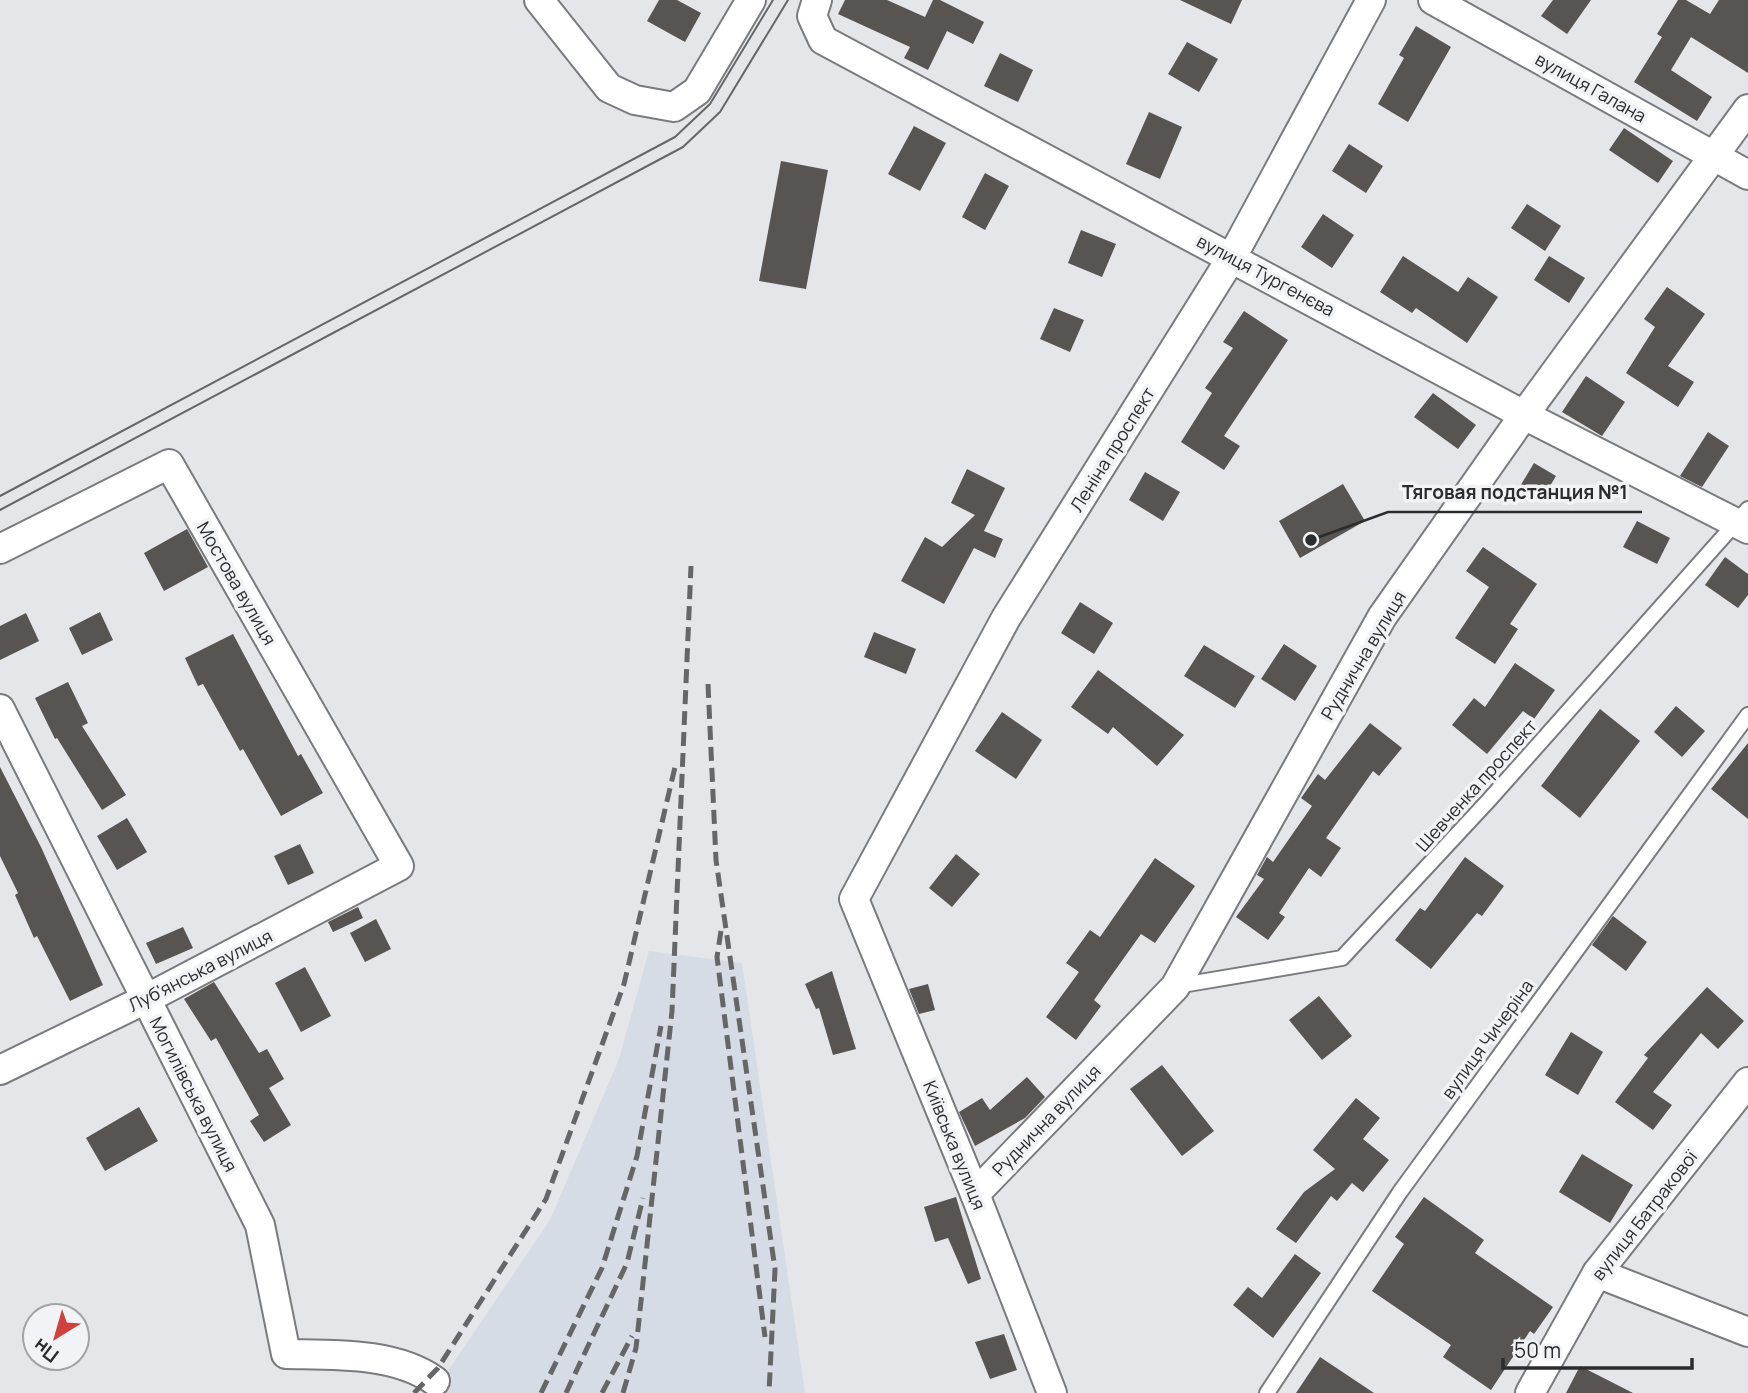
<svg xmlns="http://www.w3.org/2000/svg" width="1748" height="1393" font-family="Manrope,sans-serif">
<style>
.built{fill:#d6dce5}
.building{fill:#575452}
.lines{fill:none;stroke-linecap:round;stroke-linejoin:round}
.lane-casing{stroke:#797b7e;stroke-width:18}
.street-casing{stroke:#797b7e;stroke-width:32}
.lane{stroke:#fff;stroke-width:14}
.street{stroke:#fff;stroke-width:28}
.tram{stroke:#656668;stroke-width:2}
.rail{stroke:#656668;stroke-width:5;stroke-dasharray:14 7;stroke-linecap:butt}
.labels{text-anchor:middle;dominant-baseline:central;stroke-width:7;stroke-linejoin:round;paint-order:stroke}
.street-label{font-size:18px;fill:#2b2c2d;stroke:#f1f3f6}
.leader{fill:none;stroke:#2b2c2d;stroke-width:2.5}
.callout-dot{fill:#2b2c2d;stroke:#f1f3f6;stroke-width:2.5}
.callout-label{font-size:19px;text-anchor:middle;font-weight:bold;fill:#2b2c2d;stroke:#f1f3f6;stroke-width:7;stroke-linejoin:round;paint-order:stroke}
</style>
<rect width="100%" height="100%" fill="#e4e6e9"/>
<path class="built" d="M 649,951 L 742,963 L 805,1393 L 433,1393 L 550,1220 L 619,1059 Z"/>
<g class="building">
<path d="M 659,0 L 677,0 L 701,13 L 685,42 L 647,21 Z"/>
<path d="M 845,0 L 887,0 L 925,17 L 933,0 L 940,0 L 984,22 L 973,44 L 947,31 L 928,70 L 904,58 L 910,47 L 838,14 Z"/>
<path d="M 1180,0 L 1242,0 L 1231,24 Z"/>
<path d="M 1553,0 L 1591,0 L 1567,34 L 1541,16 Z"/>
<path d="M 1678,0 L 1686,0 L 1710,14 L 1719,0 L 1748,0 L 1748,73 L 1691,37 L 1671,70 L 1712,97 L 1697,121 L 1634,82 L 1662,37 L 1657,34 Z"/>
<path d="M 1416,26 L 1451,47 L 1408,122 L 1378,104 L 1404,58 L 1399,55 Z"/>
<path d="M 1187,42 L 1218,59 L 1199,92 L 1168,74 Z"/>
<path d="M 1000,53 L 1033,70 L 1018,102 L 984,86 Z"/>
<path d="M 1149,112 L 1182,127 L 1160,179 L 1126,164 Z"/>
<path d="M 914,126 L 946,143 L 920,191 L 888,174 Z"/>
<path d="M 1624,128 L 1673,161 L 1658,183 L 1609,150 Z"/>
<path d="M 1349,144 L 1383,166 L 1366,193 L 1332,171 Z"/>
<path d="M 781,161 L 828,170 L 806,289 L 759,281 Z"/>
<path d="M 985,173 L 1009,186 L 985,230 L 962,217 Z"/>
<path d="M 1527,204 L 1561,226 L 1545,251 L 1511,228 Z"/>
<path d="M 1323,214 L 1354,235 L 1332,268 L 1301,247 Z"/>
<path d="M 1081,230 L 1116,244 L 1102,277 L 1068,263 Z"/>
<path d="M 1403,256 L 1458,292 L 1468,277 L 1498,297 L 1467,343 L 1416,308 L 1412,313 L 1380,292 Z"/>
<path d="M 1549,256 L 1585,278 L 1569,303 L 1534,280 Z"/>
<path d="M 1667,287 L 1705,314 L 1668,366 L 1694,382 L 1678,407 L 1626,373 L 1655,327 L 1644,319 Z"/>
<path d="M 1054,308 L 1084,320 L 1070,352 L 1040,339 Z"/>
<path d="M 1244,311 L 1288,340 L 1224,436 L 1240,446 L 1224,470 L 1181,442 L 1212,393 L 1205,388 L 1233,348 L 1223,342 Z"/>
<path d="M 1586,376 L 1625,402 L 1602,436 L 1562,412 Z"/>
<path d="M 1433,393 L 1476,425 L 1458,449 L 1414,417 Z"/>
<path d="M 1708,432 L 1729,446 L 1702,487 L 1680,476 Z"/>
<path d="M 1534,463 L 1556,476 L 1541,501 L 1519,488 Z"/>
<path d="M 967,469 L 1005,488 L 984,531 L 1003,539 L 995,558 L 974,548 L 944,604 L 901,581 L 925,537 L 942,547 L 975,515 L 951,503 Z"/>
<path d="M 1145,472 L 1180,492 L 1163,521 L 1129,500 Z"/>
<path d="M 1343,484 L 1365,521 L 1300,558 L 1279,521 Z"/>
<path d="M 1637,521 L 1670,538 L 1657,564 L 1623,547 Z"/>
<path d="M 187,529 L 208,567 L 164,591 L 144,553 Z"/>
<path d="M 1483,547 L 1537,584 L 1510,624 L 1518,629 L 1495,664 L 1455,638 L 1489,587 L 1466,571 Z"/>
<path d="M 1725,557 L 1748,574 L 1748,595 L 1738,608 L 1705,585 Z"/>
<path d="M 1080,602 L 1113,623 L 1094,654 L 1061,633 Z"/>
<path d="M 100,612 L 113,640 L 82,655 L 69,628 Z"/>
<path d="M 26,613 L 39,641 L 0,660 L 0,626 Z"/>
<path d="M 874,632 L 916,649 L 906,674 L 864,657 Z"/>
<path d="M 233,634 L 298,756 L 301,754 L 323,793 L 281,816 L 243,749 L 240,751 L 203,684 L 198,686 L 185,658 Z"/>
<path d="M 1284,644 L 1317,666 L 1295,701 L 1261,679 Z"/>
<path d="M 1204,645 L 1255,676 L 1235,708 L 1184,676 Z"/>
<path d="M 1515,663 L 1555,690 L 1534,719 L 1523,711 L 1487,754 L 1452,725 L 1474,698 L 1485,707 Z"/>
<path d="M 1098,670 L 1184,735 L 1157,766 L 1113,727 L 1108,734 L 1071,707 Z"/>
<path d="M 68,682 L 88,723 L 82,726 L 126,795 L 102,810 L 57,738 L 55,739 L 35,698 Z"/>
<path d="M 1676,706 L 1705,731 L 1682,757 L 1654,732 Z"/>
<path d="M 1600,709 L 1640,741 L 1580,818 L 1541,786 Z"/>
<path d="M 1002,712 L 1042,740 L 1016,779 L 975,751 Z"/>
<path d="M 1370,723 L 1402,748 L 1379,776 L 1373,771 L 1326,838 L 1341,848 L 1321,877 L 1309,868 L 1279,913 L 1285,917 L 1268,940 L 1236,917 L 1264,879 L 1257,875 L 1267,857 L 1273,862 L 1312,806 L 1301,798 L 1318,774 L 1325,780 Z"/>
<path d="M 1748,743 L 1748,819 L 1711,789 Z"/>
<path d="M 0,767 L 41,847 L 103,985 L 70,1001 L 37,936 L 34,938 L 15,895 L 18,893 L 0,856 Z"/>
<path d="M 127,818 L 147,852 L 117,870 L 97,836 Z"/>
<path d="M 300,844 L 314,873 L 288,885 L 274,856 Z"/>
<path d="M 956,854 L 980,874 L 952,907 L 929,888 Z"/>
<path d="M 1465,857 L 1504,886 L 1482,916 L 1477,913 L 1431,969 L 1395,940 L 1420,908 L 1425,911 Z"/>
<path d="M 1155,858 L 1195,886 L 1155,943 L 1141,934 L 1094,1000 L 1101,1006 L 1076,1040 L 1046,1017 L 1079,972 L 1066,963 L 1090,930 L 1100,937 Z"/>
<path d="M 358,907 L 363,918 L 333,932 L 328,922 Z"/>
<path d="M 1613,916 L 1647,942 L 1626,971 L 1592,945 Z"/>
<path d="M 376,919 L 391,949 L 365,962 L 350,933 Z"/>
<path d="M 183,927 L 193,948 L 156,964 L 146,943 Z"/>
<path d="M 305,967 L 331,1016 L 301,1032 L 275,983 Z"/>
<path d="M 832,971 L 856,1049 L 833,1055 L 819,1008 L 816,1009 L 805,984 Z"/>
<path d="M 214,982 L 259,1053 L 267,1049 L 284,1079 L 269,1088 L 291,1125 L 264,1142 L 250,1121 L 259,1115 L 216,1038 L 211,1041 L 184,999 Z"/>
<path d="M 928,984 L 935,1010 L 919,1014 L 909,989 Z"/>
<path d="M 1707,987 L 1744,1021 L 1718,1049 L 1701,1033 L 1653,1092 L 1672,1105 L 1653,1130 L 1615,1102 L 1648,1058 L 1644,1055 Z"/>
<path d="M 1319,996 L 1352,1036 L 1322,1060 L 1289,1020 Z"/>
<path d="M 1571,1032 L 1603,1052 L 1578,1095 L 1545,1075 Z"/>
<path d="M 1162,1065 L 1214,1131 L 1182,1156 L 1130,1089 Z"/>
<path d="M 1027,1077 L 1045,1097 L 1025,1118 L 975,1146 L 959,1112 L 982,1098 L 990,1110 Z"/>
<path d="M 1356,1098 L 1380,1118 L 1363,1139 L 1389,1160 L 1363,1192 L 1352,1183 L 1337,1201 L 1331,1196 L 1296,1243 L 1276,1229 L 1304,1192 L 1335,1169 L 1313,1150 Z"/>
<path d="M 139,1107 L 158,1141 L 105,1171 L 86,1138 Z"/>
<path d="M 1582,1154 L 1633,1185 L 1610,1223 L 1559,1192 Z"/>
<path d="M 956,1197 L 981,1279 L 968,1284 L 948,1238 L 935,1242 L 924,1207 Z"/>
<path d="M 1424,1197 L 1484,1240 L 1475,1253 L 1553,1307 L 1534,1334 L 1530,1331 L 1491,1390 L 1443,1357 L 1451,1345 L 1372,1291 L 1404,1244 L 1395,1237 Z"/>
<path d="M 1295,1254 L 1321,1273 L 1273,1338 L 1233,1305 L 1248,1287 L 1262,1298 Z"/>
<path d="M 1004,1334 L 1017,1370 L 990,1379 L 975,1342 Z"/>
<path d="M 1320,1357 L 1374,1393 L 1296,1393 Z"/>
<path d="M 1580,1366 L 1633,1393 L 1566,1393 Z"/>
</g>
<g class="lines">
<defs>
<g id="lane">
<path d="M 1176,986 L 1342,958 L 1489,800 L 1748,509"/>
<path d="M 1267,1393 L 1400,1192 L 1748,715"/>
</g>
<g id="street">
<path d="M 539,0 L 609,88 L 635,100 L 674,107 L 697,91 L 751,0"/>
<path d="M 817,0 L 812,16 L 823,40 L 1524,415 L 1748,529"/>
<path d="M 1433,0 L 1748,175"/>
<path d="M 0,549 L 169,464 L 399,866 L 146,999 L 0,1070"/>
<path d="M 0,709 L 260,1225 L 286,1354 C 333,1355 395,1352 435,1381"/>
<path d="M 975,1194 L 1175,987 L 1382,617 L 1524,415 L 1748,109"/>
<path d="M 1597,1273 L 1748,1332"/>
<path d="M 1052,1393 L 975,1194 L 854,899 L 1006,618 L 1232,257 L 1371,0"/>
<path d="M 1530,1393 L 1597,1273 L 1748,1082"/>
</g>
</defs>
<use href="#lane" class="lane-casing"/>
<use href="#street" class="street-casing"/>
<use href="#lane" class="lane"/>
<use href="#street" class="street"/>
<g class="tram">
<path d="M 0,496 L 675,137 L 710,104 L 773,0"/>
<path d="M 0,510 L 683,147 L 720,112 L 788,0"/>
</g>
<g class="rail">
<path d="M 708,684 L 716,860 L 775,1269 L 769,1393"/>
<path d="M 721,931 L 717,957 L 765,1337"/>
<path d="M 414,1393 L 438,1368 L 546,1199 L 624,984 L 675,767"/>
<path d="M 541,1393 L 602,1268 L 637,1156 L 661,1026"/>
<path d="M 566,1393 L 627,1263 L 643,1198"/>
<path d="M 602,1393 L 632,1336"/>
<path d="M 623,1393 L 636,1348 L 672,1011 L 691,566"/>
</g>
</g>
<g class="labels">
<g class="street-label">
<text transform="translate(1591 87) rotate(29)">вулиця Галана</text>
<text transform="translate(1266 275) rotate(28)">вулиця Тургенєва</text>
<text transform="translate(1112 449) rotate(-58)">Леніна проспект</text>
<text transform="translate(237 583) rotate(60)">Мостова вулиця</text>
<text transform="translate(1363 655) rotate(-59)">Руднична вулиця</text>
<text transform="translate(1476 785) rotate(-48)">Шевченка проспект</text>
<text transform="translate(200 970) rotate(-27)">Луб'янська вулиця</text>
<text transform="translate(1487 1039) rotate(-54)">вулиця Чичеріна</text>
<text transform="translate(194 1094) rotate(63)">Могилівська вулиця</text>
<text transform="translate(1046 1120) rotate(-46)">Руднична вулиця</text>
<text transform="translate(955 1145) rotate(68)">Київська вулиця</text>
<text transform="translate(1644 1215) rotate(-52)">вулиця Батракової</text>
</g>
</g>
<path class="leader" d="M1311 540L1388 512H1642"/>
<circle class="callout-dot" cx="1311" cy="540" r="7"/>
<g class="callout-label">
<text x="1515" y="499">Тяговая подстанция №1</text>
</g>
<g transform="translate(56 1337) rotate(217)"><circle r="33" fill="#f1f3f6" stroke="#a2a3a6" stroke-width="2"/>
<path d="M0-5L12 26L0 18L-12 26Z" fill="#cf413c"/>
<text y="-10" font-size="19" font-weight="bold" text-anchor="middle" fill="#2b2c2d">Пн</text>
</g>
<path d="M1503 1358v10h189v-10" fill="none" stroke="#2b2c2d" stroke-width="3.5"/>
<text x="1514" y="1358" font-size="21" fill="#2b2c2d" stroke="#f1f3f6" stroke-width="5" paint-order="stroke">50 m</text>
</svg>
